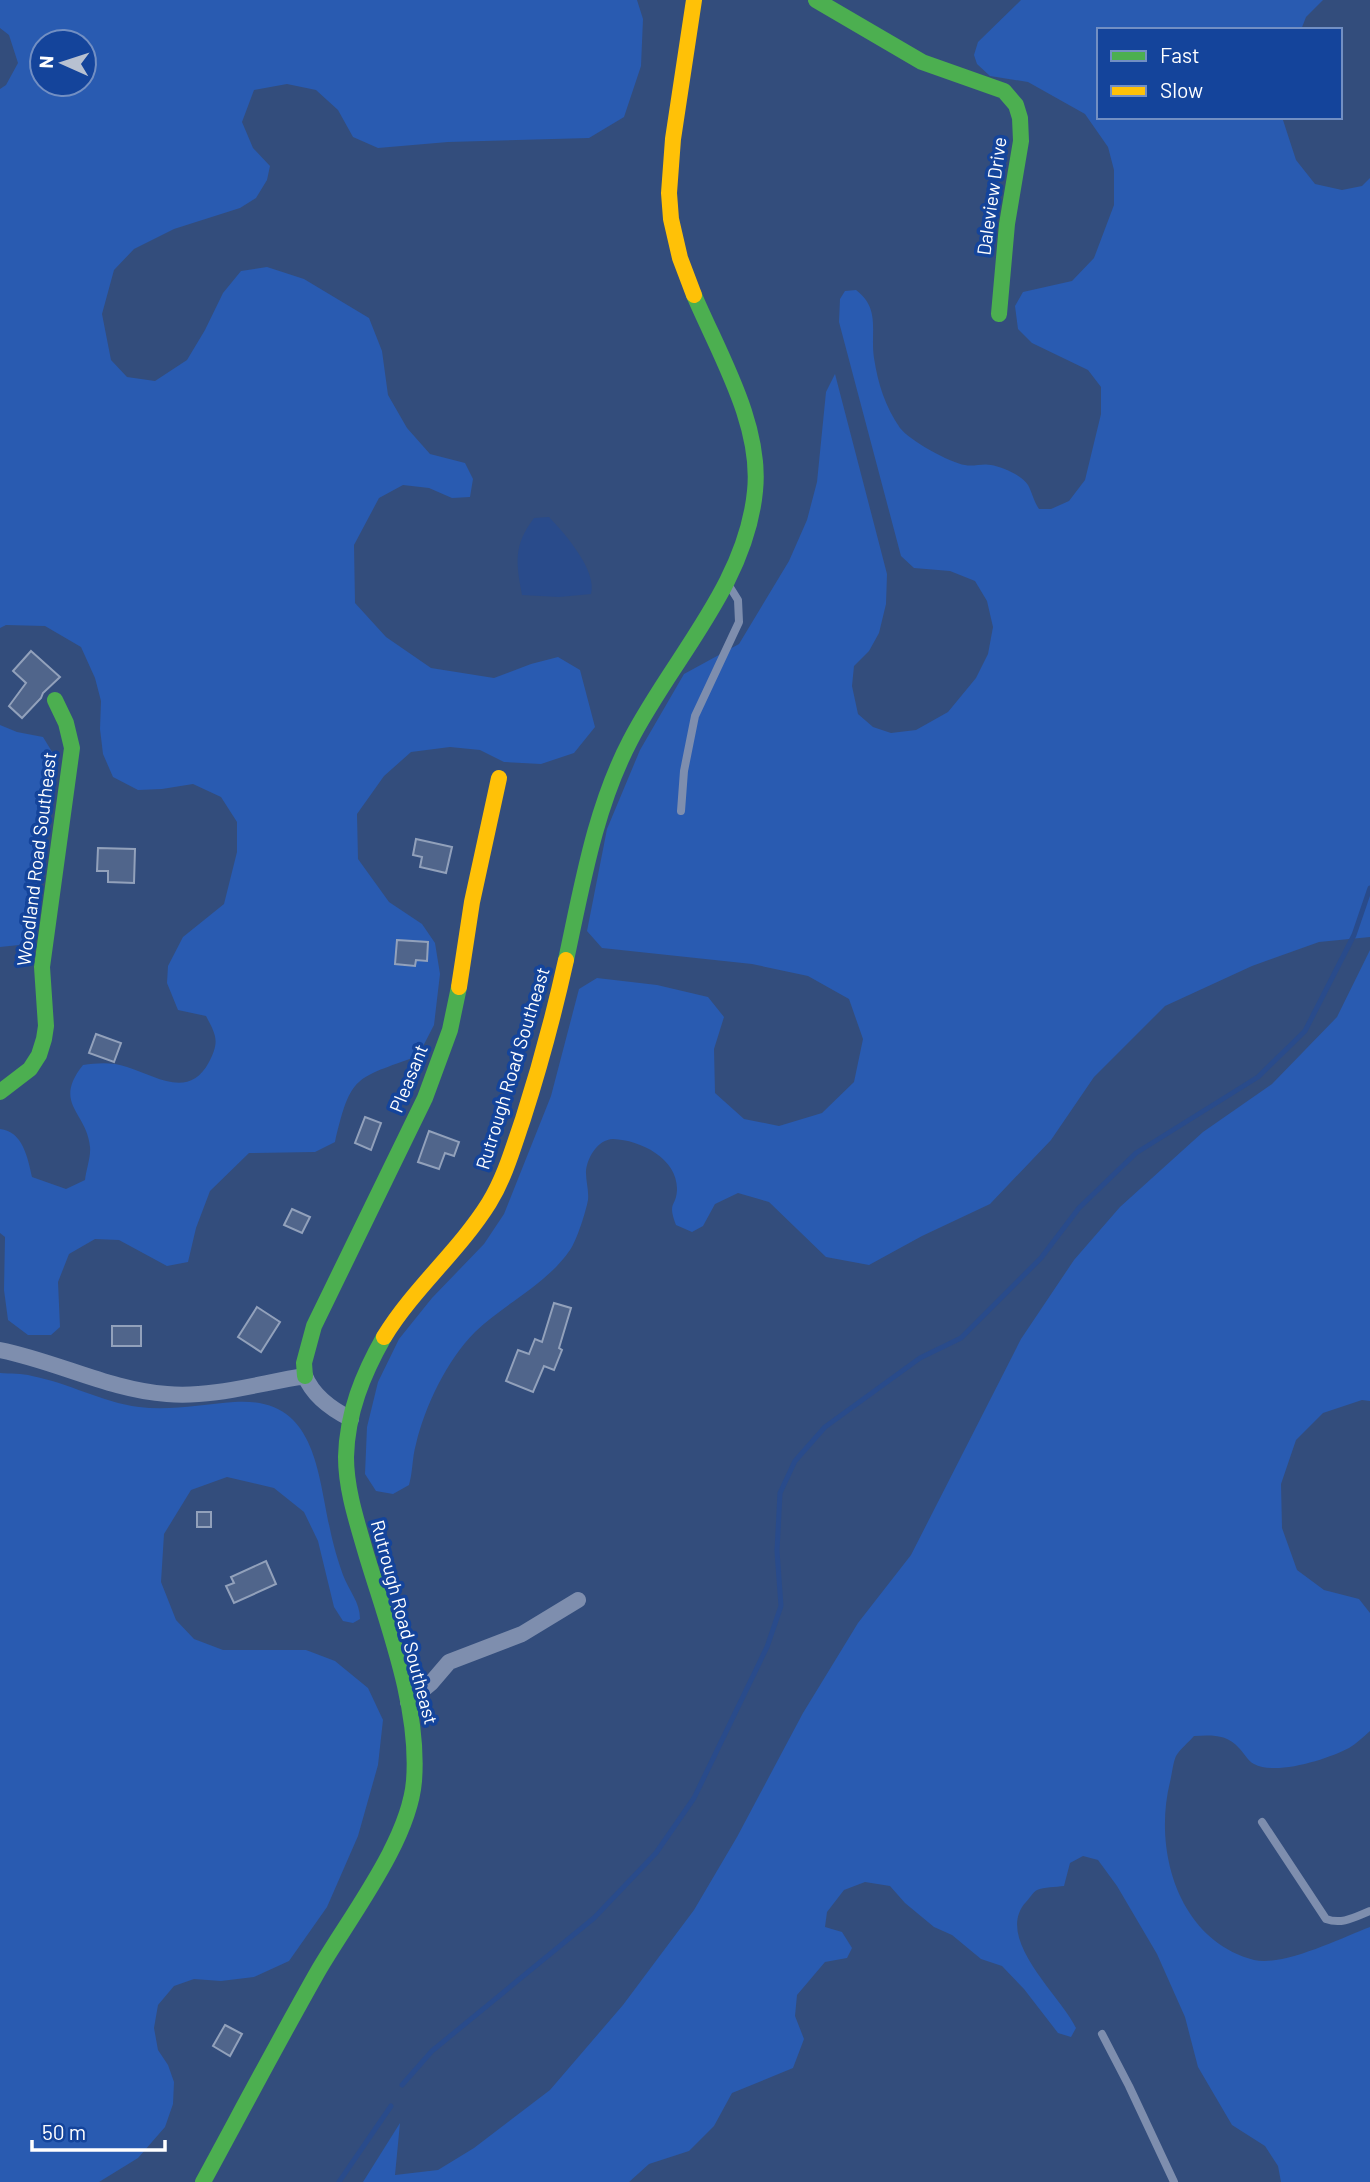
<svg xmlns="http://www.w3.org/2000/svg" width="1370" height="2182" font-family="Barlow,sans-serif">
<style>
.green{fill:#295bb1;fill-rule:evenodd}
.water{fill:#294b8b}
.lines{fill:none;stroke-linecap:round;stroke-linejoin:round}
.stream{stroke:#294b8b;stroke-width:5}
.building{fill:#50658b;stroke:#92a1bb;stroke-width:2}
.lane{stroke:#7e8eae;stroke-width:8}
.street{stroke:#7e8eae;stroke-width:16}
.fast{stroke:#4caf50;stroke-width:16}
.slow{stroke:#ffc107;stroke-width:16}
.labels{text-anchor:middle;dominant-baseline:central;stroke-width:7;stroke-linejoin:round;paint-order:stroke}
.street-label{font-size:19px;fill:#fff;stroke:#14449b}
</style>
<rect width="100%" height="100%" fill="#334d7c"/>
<g class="green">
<path d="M 0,0 L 637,0 L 643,19 L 641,66 L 624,117 L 589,138 L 448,142 L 378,148 L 353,137 L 338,110 L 316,90 L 287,84 L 254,90 L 242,122 L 253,148 L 270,166 L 267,180 L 256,198 L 240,208 L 174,229 L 134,249 L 114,270 L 102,314 L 111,360 L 127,377 L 155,381 L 187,360 L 205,330 L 223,293 L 241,271 L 267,267 L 304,279 L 369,318 L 382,351 L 388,395 L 407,428 L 430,454 L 465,463 L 473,479 L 470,497 L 452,498 L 429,488 L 403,485 L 379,498 L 354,545 L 355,603 L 386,637 L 431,668 L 494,678 L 531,664 L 558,657 L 580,670 L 595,727 L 574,753 L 541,764 L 504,762 L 480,750 L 450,747 L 411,752 L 384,776 L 357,814 L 358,859 L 389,902 L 422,924 L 435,943 L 440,974 L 434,1025 L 418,1056 C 355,1079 351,1074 335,1142 L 315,1152 L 249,1153 L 210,1191 L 196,1228 L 188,1262 L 167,1266 L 119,1240 L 95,1239 L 69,1254 L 58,1282 L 60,1327 L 51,1335 L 28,1335 L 8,1320 L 4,1290 L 5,1237 L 0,1233 L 0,1129 C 23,1131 28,1159 32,1177 L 66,1189 L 85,1180 C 86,1170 91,1157 90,1147 C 87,1112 52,1104 83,1065 C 98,1063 112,1062 127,1067 C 156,1076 189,1100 209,1062 C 220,1041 216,1035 206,1016 L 178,1010 L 167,983 L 168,966 L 183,937 L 224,904 L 237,852 L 237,822 L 221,797 L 193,784 L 162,789 L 138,790 L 113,777 L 103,754 L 100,729 L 101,701 L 95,678 L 81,647 L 45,626 L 6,625 L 0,628 L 0,89 L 6,85 L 18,63 L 9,35 L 0,28 ZM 42,42 L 84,42 L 84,84 L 42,84 Z"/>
<path d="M 1021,0 L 1323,0 L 1306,17 L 1301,30 L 1099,30 L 1099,117 L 1282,117 L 1296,160 L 1315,184 L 1342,190 L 1362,186 L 1370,178 L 1370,937 L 1319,942 L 1252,966 L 1165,1006 L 1094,1077 L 1051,1140 L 990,1204 L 922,1236 L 869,1265 L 826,1257 L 769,1202 L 738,1193 L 715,1204 L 703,1226 L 692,1232 L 676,1225 C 667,1201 676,1208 677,1190 C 678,1159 641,1140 613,1139 C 598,1139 586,1159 586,1173 C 586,1182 589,1191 588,1200 C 586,1211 577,1240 570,1250 C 546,1285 505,1303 475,1332 C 447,1360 425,1406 416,1444 C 412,1458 413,1471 409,1485 L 393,1494 L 376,1491 L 365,1474 L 367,1427 L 378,1382 L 399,1339 L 432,1298 L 484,1244 L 504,1214 L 551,1096 L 579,989 L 597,978 L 657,985 L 708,997 L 724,1017 L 714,1049 L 715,1093 L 744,1119 L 779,1126 L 822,1113 L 854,1082 L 863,1039 L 849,999 L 808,976 L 752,964 L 602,948 L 587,931 L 607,829 L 640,750 L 684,674 L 739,644 L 789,561 L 807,520 L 817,482 L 826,392 L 835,374 L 887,574 L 886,604 L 879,633 L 869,651 L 854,666 L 852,686 L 858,714 L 873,727 L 891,733 L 916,730 L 948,712 L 976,678 L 988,654 L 993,627 L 987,601 L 975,581 L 950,571 L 914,568 L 901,556 L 839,322 L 840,299 L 845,291 L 856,290 C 881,309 870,331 874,358 C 878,384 885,406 900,428 C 909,440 950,463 965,465 C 973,467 983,463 991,465 C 1002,467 1022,475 1028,485 C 1032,492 1033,500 1039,509 L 1051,509 L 1069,501 L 1085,480 L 1101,414 L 1101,387 L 1088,370 L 1032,343 L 1018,329 L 1015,306 L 1023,292 L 1072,281 L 1094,258 L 1114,205 L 1114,170 L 1108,147 L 1085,114 L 1028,82 L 990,76 L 977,64 L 974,55 L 978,42 Z"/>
<path d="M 0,725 L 17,732 L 43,737 L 54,755 L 52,778 L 30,933 L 19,945 L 0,947 Z"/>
<path d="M 1370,950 L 1370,1401 L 1362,1400 L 1323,1413 L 1296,1440 L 1281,1484 L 1282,1528 L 1297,1570 L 1324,1590 L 1359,1599 L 1370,1613 L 1370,1731 C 1363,1737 1356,1744 1349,1748 C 1328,1759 1276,1776 1254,1764 C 1248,1761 1244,1753 1239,1748 C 1227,1734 1211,1735 1194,1736 C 1189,1742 1180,1749 1176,1756 C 1173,1763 1172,1774 1170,1782 C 1153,1850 1178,1940 1254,1960 C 1283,1967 1341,1938 1370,1927 L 1370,2182 L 1281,2182 L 1278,2166 L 1265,2146 L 1232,2125 L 1198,2067 L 1185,2017 L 1157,1954 L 1117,1886 L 1098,1860 L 1083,1856 L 1070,1863 L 1064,1886 C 1056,1887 1044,1887 1037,1890 C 1033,1892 1029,1899 1026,1902 C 993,1938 1061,1996 1076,2028 L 1071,2037 L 1058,2033 L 1024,1989 L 1002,1966 L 981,1959 L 952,1935 L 934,1927 L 905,1903 L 890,1886 L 865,1882 L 844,1890 L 827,1912 L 825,1927 L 842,1932 L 852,1948 L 847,1958 L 825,1962 L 797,1995 L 795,2016 L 804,2039 L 793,2068 L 732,2093 L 714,2126 L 689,2151 L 649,2164 L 629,2182 L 363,2182 L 400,2123 L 395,2175 L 438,2170 L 474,2148 L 550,2090 L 623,2005 L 694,1910 L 737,1837 L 803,1713 L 858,1623 L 911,1555 L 1021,1339 L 1074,1260 L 1120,1207 L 1203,1132 L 1272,1084 L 1337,1017 Z"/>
<path d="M 0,1373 C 10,1374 22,1373 32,1376 C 69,1383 101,1402 139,1407 C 171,1411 203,1404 234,1402 C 315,1396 317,1469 330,1529 C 333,1544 338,1561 343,1575 C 349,1591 360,1602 360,1619 L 353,1623 L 343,1621 L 334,1607 L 318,1541 L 304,1512 L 274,1488 L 227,1477 L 191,1490 L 164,1534 L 161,1582 L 176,1620 L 194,1639 L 223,1650 L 306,1650 L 335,1661 L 368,1688 L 383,1720 L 378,1765 L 358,1836 L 327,1907 L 289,1961 L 254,1977 L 221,1981 L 194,1979 L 174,1986 L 158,2005 L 154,2028 L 158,2050 L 168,2065 L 174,2082 L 173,2104 L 165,2127 L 138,2158 L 99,2182 L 0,2182 Z"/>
</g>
<path class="water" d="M 549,517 C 565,534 597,570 591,594 L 559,597 L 522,595 C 516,563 513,546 534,518 Z"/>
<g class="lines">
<g class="stream">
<path d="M 402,2085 L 432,2051 L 594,1918 L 656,1853 L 694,1798 L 767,1647 L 781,1606 L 777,1551 L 780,1493 L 795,1461 L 825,1427 L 920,1358 L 961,1338 L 1041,1258 L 1079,1208 L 1136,1153 L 1258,1077 L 1305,1031 L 1354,935 L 1370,888"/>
<path d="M 339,2182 L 391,2106"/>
</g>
</g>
<g class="building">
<path d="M 31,651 L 60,677 L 43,693 L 41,698 L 22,718 L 9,706 L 26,683 L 13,671 Z"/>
<path d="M 416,839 L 452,847 L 446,873 L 420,867 L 422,857 L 413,855 Z"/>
<path d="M 98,848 L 135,849 L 134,883 L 108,882 L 108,871 L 97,871 Z"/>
<path d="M 397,940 L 428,942 L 427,961 L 416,960 L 415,966 L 395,964 Z"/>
<path d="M 96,1034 L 121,1043 L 114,1062 L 89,1053 Z"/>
<path d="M 365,1117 L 381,1123 L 371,1150 L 355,1143 Z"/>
<path d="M 429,1131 L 459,1142 L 454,1156 L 445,1153 L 439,1169 L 418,1162 Z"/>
<path d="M 292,1209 L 310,1217 L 302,1233 L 284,1225 Z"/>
<path d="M 554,1303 L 571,1308 L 559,1348 L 562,1350 L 554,1370 L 544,1366 L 533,1392 L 506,1381 L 518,1350 L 529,1354 L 535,1339 L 542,1342 Z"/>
<path d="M 257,1307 L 280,1322 L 261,1352 L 238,1337 Z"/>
<rect x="112" y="1326" width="29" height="20"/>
<rect x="197" y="1512" width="14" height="15"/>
<path d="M 266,1561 L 276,1584 L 234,1603 L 226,1586 L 234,1583 L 231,1577 Z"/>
<path d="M 225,2025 L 242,2034 L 230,2056 L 213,2046 Z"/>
</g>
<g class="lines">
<g class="lane">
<path d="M 681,811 L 684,771 L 695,716 L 739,622 L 738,600 L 728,584"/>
<path d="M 1262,1822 L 1326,1919 C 1342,1925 1355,1917 1370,1911"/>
<path d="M 1102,2034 L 1129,2086 L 1174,2182"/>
</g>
<g class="street">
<path d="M 0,1350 C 56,1361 110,1390 167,1394 C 212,1398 260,1383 305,1376 C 313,1396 331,1409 351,1419"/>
<path d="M 408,1702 L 431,1683 L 449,1662 L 522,1634 L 578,1600"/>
</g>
<g class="fast">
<path d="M 816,0 L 922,62 L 1004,91 L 1016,105 L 1020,118 L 1021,141 L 1007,224 L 999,314"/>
<path d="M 566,960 C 582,886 595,808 630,741 C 672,659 746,585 755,491 C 762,425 719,354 694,295"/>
<path d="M 0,1092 L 30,1069 L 39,1055 L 44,1039 L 46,1026 L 42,967 L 72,748 L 66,723 L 55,700"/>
<path d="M 305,1376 L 304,1363 L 314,1326 L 425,1098 L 450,1030 L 459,987"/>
<path d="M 203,2182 C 241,2112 278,2042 317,1973 C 348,1919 409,1842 414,1781 C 420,1706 386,1621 365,1550 C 356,1519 346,1488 346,1457 C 347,1413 363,1374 384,1337"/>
</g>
<g class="slow">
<path d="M 694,295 L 680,258 L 671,219 L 669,193 L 673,139 L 694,0"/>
<path d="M 459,987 L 472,902 L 499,778"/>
<path d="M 384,1337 C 414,1288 459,1251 489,1203 C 505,1177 513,1148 523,1119 C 540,1066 554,1014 566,960"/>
</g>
</g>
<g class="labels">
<g class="street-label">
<text transform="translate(991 196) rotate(-82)">Daleview Drive</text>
<text transform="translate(36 859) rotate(-83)">Woodland Road Southeast</text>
<text transform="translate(512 1068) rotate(-73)">Rutrough Road Southeast</text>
<text transform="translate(408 1078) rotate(-68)">Pleasant</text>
<text transform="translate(405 1622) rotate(75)">Rutrough Road Southeast</text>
</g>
</g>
<rect x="1097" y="28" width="245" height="91" fill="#14449b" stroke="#728fc3" stroke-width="2"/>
<rect x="1111" y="51" width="35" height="10" fill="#4caf50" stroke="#728fc3" stroke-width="2"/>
<text x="1160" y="63" font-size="21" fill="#ffffff">Fast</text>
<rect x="1111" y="86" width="35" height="10" fill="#ffc107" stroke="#728fc3" stroke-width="2"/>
<text x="1160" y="98" font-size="21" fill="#ffffff">Slow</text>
<g transform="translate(63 63) rotate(273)"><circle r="33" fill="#14449b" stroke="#728fc3" stroke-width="2"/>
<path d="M0-5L12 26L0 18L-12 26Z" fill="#b8c1d1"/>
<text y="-10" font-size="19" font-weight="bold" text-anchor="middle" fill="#ffffff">N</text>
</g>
<path d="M32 2140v10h133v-10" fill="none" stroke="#ffffff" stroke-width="3.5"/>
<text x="42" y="2140" font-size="21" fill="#ffffff" stroke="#14449b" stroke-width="5" paint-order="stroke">50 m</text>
</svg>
